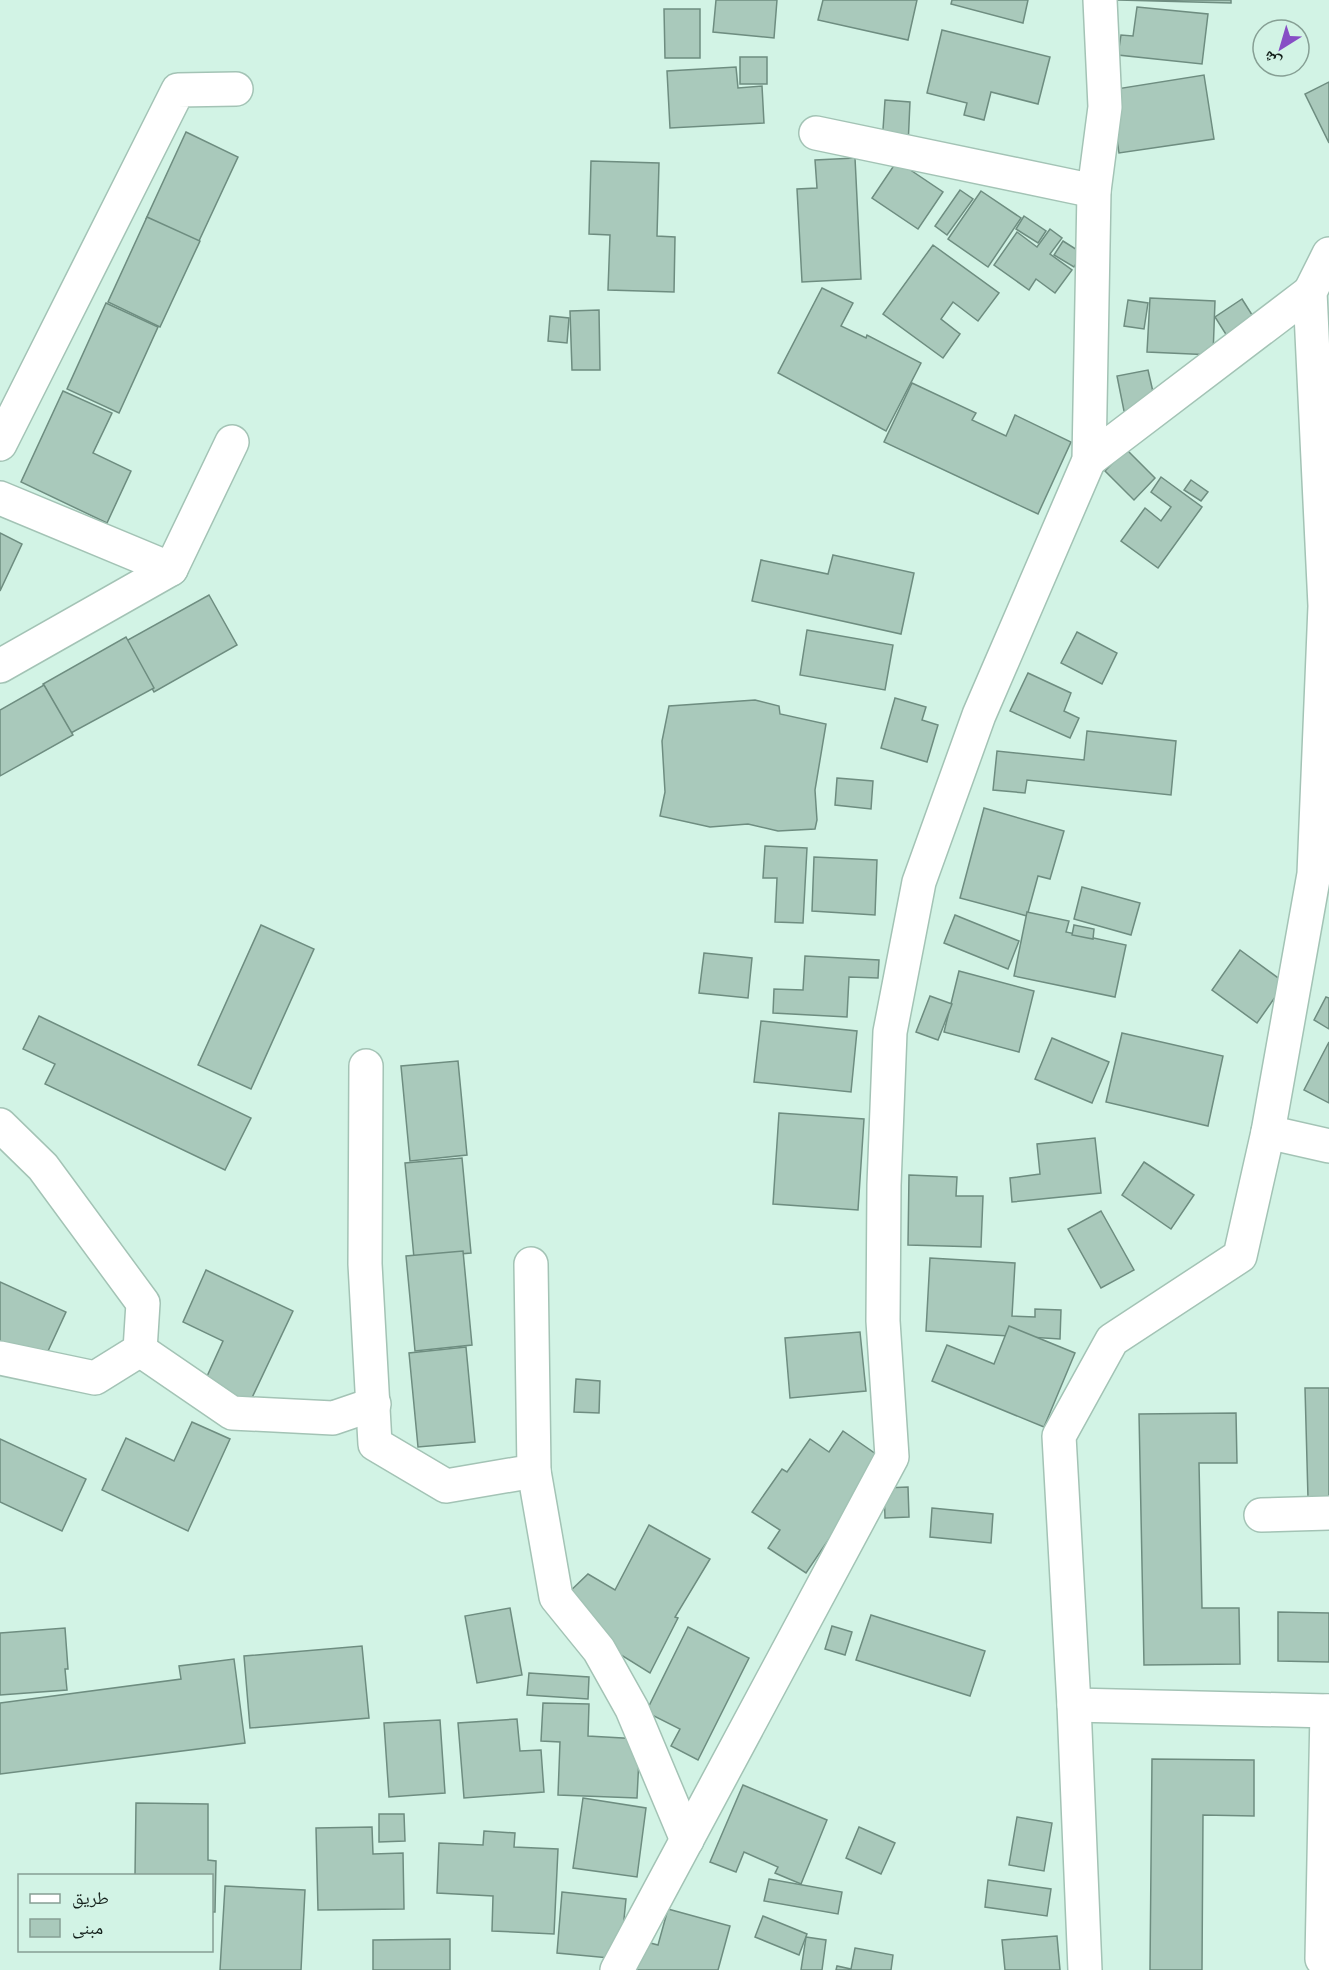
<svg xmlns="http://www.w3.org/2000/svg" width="1329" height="1970" font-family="'Nunito Sans','Noto Naskh Arabic',sans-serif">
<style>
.building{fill:#a9c9bb;stroke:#6e8d80;stroke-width:1.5}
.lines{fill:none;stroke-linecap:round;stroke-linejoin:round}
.minor-casing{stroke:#a3c3b5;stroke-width:36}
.tertiary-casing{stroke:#a3c3b5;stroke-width:36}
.minor{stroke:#fff;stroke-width:33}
.tertiary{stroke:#fff;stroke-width:33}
</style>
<rect width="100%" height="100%" fill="#d2f3e5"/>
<g class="building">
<path d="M 716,0 L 777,0 L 774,38 L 713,32 Z"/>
<path d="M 823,0 L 917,0 L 908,40 L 818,20 Z"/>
<path d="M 952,0 L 1028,0 L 1023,23 L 951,4 Z"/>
<path d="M 1118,0 L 1231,0 L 1231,3 Z"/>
<path d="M 1137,7 L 1208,14 L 1202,64 L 1118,55 L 1121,35 L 1133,36 Z"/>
<path d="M 664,9 L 700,9 L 700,58 L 665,58 Z"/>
<path d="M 942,30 L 1050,57 L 1038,104 L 991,92 L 984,120 L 964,115 L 967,103 L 927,93 Z"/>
<rect x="740" y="57" width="27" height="27"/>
<path d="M 736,67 L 738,88 L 762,86 L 764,123 L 670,128 L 667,71 Z"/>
<path d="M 1204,75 L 1214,139 L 1119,153 L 1110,90 Z"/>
<path d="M 1329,82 L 1329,143 L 1305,94 Z"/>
<path d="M 885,100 L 910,102 L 908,146 L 882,144 Z"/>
<path d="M 186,132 L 238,157 L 198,243 L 146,219 Z"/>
<path d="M 855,158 L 861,279 L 802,282 L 797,189 L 817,188 L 815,160 Z"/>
<path d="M 591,161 L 659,163 L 657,236 L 675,237 L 674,292 L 608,290 L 610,235 L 589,234 Z"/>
<path d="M 897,161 L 943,192 L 918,229 L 872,198 Z"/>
<path d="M 960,190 L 973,199 L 947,235 L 935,226 Z"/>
<path d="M 981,191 L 1021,218 L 988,267 L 948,239 Z"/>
<path d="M 1024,216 L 1046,231 L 1038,243 L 1016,229 Z"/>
<path d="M 147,217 L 200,241 L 160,327 L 108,302 Z"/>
<path d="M 1050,229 L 1062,238 L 1050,254 L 1072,270 L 1055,293 L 1036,279 L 1029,290 L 994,265 L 1017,232 L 1037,247 Z"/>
<path d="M 1063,241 L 1082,253 L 1074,267 L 1054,255 Z"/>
<path d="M 933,245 L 999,293 L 978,321 L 953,302 L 941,319 L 960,334 L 943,358 L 883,314 Z"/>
<path d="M 822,288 L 853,303 L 841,326 L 866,338 L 867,335 L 921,363 L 886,431 L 778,373 Z"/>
<path d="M 1150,298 L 1215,301 L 1213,355 L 1147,352 Z"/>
<path d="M 1242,299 L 1261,329 L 1234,347 L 1215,317 Z"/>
<path d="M 1128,300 L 1148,303 L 1144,329 L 1124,326 Z"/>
<path d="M 106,303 L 158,327 L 119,413 L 67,389 Z"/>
<path d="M 599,310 L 600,370 L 572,370 L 570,311 Z"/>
<path d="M 550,316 L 569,318 L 567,343 L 548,341 Z"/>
<path d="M 1148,370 L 1156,405 L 1124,411 L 1117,376 Z"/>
<path d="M 912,383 L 976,413 L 972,420 L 1006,436 L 1015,415 L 1071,442 L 1038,514 L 884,442 Z"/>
<path d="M 63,391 L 112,413 L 93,453 L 131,471 L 107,523 L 21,482 Z"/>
<path d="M 1126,449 L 1155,478 L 1134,500 L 1105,471 Z"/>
<path d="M 1161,477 L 1202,507 L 1158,568 L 1121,541 L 1145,508 L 1161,521 L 1171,507 L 1151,492 Z"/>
<path d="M 1191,480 L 1208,492 L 1201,501 L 1184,490 Z"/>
<path d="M 0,533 L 22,544 L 0,591 Z"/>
<path d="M 833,555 L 914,573 L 901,634 L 752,601 L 761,560 L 828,574 Z"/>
<path d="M 209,595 L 237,645 L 154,692 L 126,641 Z"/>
<path d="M 807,630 L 893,645 L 885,690 L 800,675 Z"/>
<path d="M 1077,632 L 1117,653 L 1102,684 L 1061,663 Z"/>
<path d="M 126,637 L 154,688 L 71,733 L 43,684 Z"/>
<path d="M 1028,673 L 1071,693 L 1064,711 L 1079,718 L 1070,738 L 1010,711 Z"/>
<path d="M 44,685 L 73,735 L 0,776 L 0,710 Z"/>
<path d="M 895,698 L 926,707 L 922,720 L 938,725 L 927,762 L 881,748 Z"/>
<path d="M 755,700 L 779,706 L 780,714 L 826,724 L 815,790 L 817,820 L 815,829 L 778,831 L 748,824 L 710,827 L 660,816 L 665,792 L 662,741 L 669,706 Z"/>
<path d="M 1087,731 L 1176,741 L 1171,795 L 1027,780 L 1025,793 L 993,790 L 997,751 L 1084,760 Z"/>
<path d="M 837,778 L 873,781 L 871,809 L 835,805 Z"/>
<path d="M 984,808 L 1064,831 L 1050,879 L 1038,876 L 1027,916 L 960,898 Z"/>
<path d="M 765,846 L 807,848 L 803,923 L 775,922 L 777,878 L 763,878 Z"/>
<path d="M 814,857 L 877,860 L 875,915 L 812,911 Z"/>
<path d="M 1082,887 L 1140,903 L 1131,935 L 1074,919 Z"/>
<path d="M 1027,912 L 1069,921 L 1066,932 L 1126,945 L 1115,997 L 1014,976 Z"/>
<path d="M 955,915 L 1019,941 L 1008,969 L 944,943 Z"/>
<path d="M 261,925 L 314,949 L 251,1089 L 198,1065 Z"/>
<path d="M 1074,925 L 1094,929 L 1093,939 L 1072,935 Z"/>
<path d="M 1240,950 L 1285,983 L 1257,1023 L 1212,990 Z"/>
<path d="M 704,953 L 752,958 L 748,998 L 699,993 Z"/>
<path d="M 805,956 L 879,960 L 878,978 L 849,977 L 847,1017 L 773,1013 L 774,989 L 803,990 Z"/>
<path d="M 959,971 L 1034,991 L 1019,1052 L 944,1032 Z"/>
<path d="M 930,996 L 952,1004 L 938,1040 L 916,1032 Z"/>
<path d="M 1326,997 L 1329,998 L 1329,1029 L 1314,1020 Z"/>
<path d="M 39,1016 L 251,1118 L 225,1170 L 45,1084 L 55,1064 L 23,1049 Z"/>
<path d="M 761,1021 L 857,1031 L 851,1092 L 754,1082 Z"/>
<path d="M 1122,1033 L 1223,1056 L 1208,1126 L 1106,1102 Z"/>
<path d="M 1052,1038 L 1109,1062 L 1092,1103 L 1035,1079 Z"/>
<path d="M 1329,1042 L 1329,1103 L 1304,1090 Z"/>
<path d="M 458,1061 L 467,1155 L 410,1161 L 401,1066 Z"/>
<path d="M 779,1113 L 864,1119 L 858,1210 L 773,1204 Z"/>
<path d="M 1095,1138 L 1101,1193 L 1012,1202 L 1010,1178 L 1040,1174 L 1037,1144 Z"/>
<path d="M 462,1158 L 471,1253 L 414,1258 L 405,1163 Z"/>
<path d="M 1144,1162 L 1194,1195 L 1171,1229 L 1122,1195 Z"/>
<path d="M 909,1175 L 957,1177 L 956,1196 L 983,1196 L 981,1247 L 908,1245 Z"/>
<path d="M 1101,1211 L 1134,1270 L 1101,1288 L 1068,1229 Z"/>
<path d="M 463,1251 L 472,1345 L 415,1351 L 406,1256 Z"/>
<path d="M 930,1258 L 1015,1263 L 1012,1316 L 1035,1317 L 1035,1309 L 1061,1310 L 1060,1339 L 926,1331 Z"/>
<path d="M 206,1270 L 293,1311 L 249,1404 L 204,1383 L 223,1341 L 183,1322 Z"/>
<path d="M 0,1282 L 66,1312 L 42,1364 L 0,1345 Z"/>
<path d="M 1009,1326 L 1075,1353 L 1044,1427 L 932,1381 L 947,1345 L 994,1364 Z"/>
<path d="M 860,1332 L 866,1391 L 790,1398 L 785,1338 Z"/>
<path d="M 466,1347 L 475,1442 L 418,1447 L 409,1353 Z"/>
<path d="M 576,1379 L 600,1381 L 599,1413 L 574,1412 Z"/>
<path d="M 1305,1388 L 1329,1388 L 1329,1498 L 1308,1498 Z"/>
<path d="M 1236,1413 L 1237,1463 L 1199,1463 L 1202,1608 L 1239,1608 L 1240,1664 L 1144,1665 L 1139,1414 Z"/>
<path d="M 192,1422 L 230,1439 L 188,1531 L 102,1490 L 126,1438 L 174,1461 Z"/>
<path d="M 843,1431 L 883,1459 L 806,1573 L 768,1548 L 780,1530 L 752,1512 L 782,1469 L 787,1472 L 810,1439 L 829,1452 Z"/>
<path d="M 0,1439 L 86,1479 L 62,1531 L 0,1502 Z"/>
<path d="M 908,1487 L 909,1517 L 885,1518 L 884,1488 Z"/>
<path d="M 932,1508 L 993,1514 L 991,1543 L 930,1537 Z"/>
<path d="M 649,1525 L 710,1559 L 675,1617 L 678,1618 L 650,1673 L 605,1645 L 566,1595 L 588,1574 L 615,1590 Z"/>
<path d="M 510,1608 L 522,1675 L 477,1683 L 465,1616 Z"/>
<path d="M 1278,1612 L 1329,1613 L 1329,1662 L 1278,1661 Z"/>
<path d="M 871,1615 L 985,1651 L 970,1696 L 856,1660 Z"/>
<path d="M 832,1626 L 852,1632 L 845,1655 L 825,1649 Z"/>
<path d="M 688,1627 L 749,1658 L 698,1760 L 671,1746 L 680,1729 L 646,1712 Z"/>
<path d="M 65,1628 L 68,1669 L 65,1669 L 67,1690 L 0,1695 L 0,1633 Z"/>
<path d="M 362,1646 L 369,1718 L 250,1728 L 244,1656 Z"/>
<path d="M 234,1659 L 245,1743 L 0,1774 L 0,1703 L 181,1679 L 179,1666 Z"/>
<path d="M 529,1673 L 589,1677 L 588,1699 L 527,1695 Z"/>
<path d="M 543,1703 L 589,1704 L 588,1736 L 640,1739 L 637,1798 L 558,1795 L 560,1742 L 541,1741 Z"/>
<path d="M 517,1719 L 520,1751 L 541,1750 L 544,1792 L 464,1798 L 458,1723 Z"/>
<path d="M 440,1720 L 445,1793 L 389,1797 L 384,1723 Z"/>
<path d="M 1152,1759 L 1254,1760 L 1254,1816 L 1203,1815 L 1202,1970 L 1150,1970 Z"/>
<path d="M 743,1785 L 827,1820 L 801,1884 L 775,1873 L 778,1867 L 744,1852 L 736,1872 L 710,1862 Z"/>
<path d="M 583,1798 L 646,1808 L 637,1877 L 573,1868 Z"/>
<path d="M 136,1803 L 208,1804 L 208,1860 L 216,1861 L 215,1912 L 212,1912 L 212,1876 L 135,1876 Z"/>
<path d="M 379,1814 L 404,1814 L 405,1841 L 379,1842 Z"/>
<path d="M 1017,1817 L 1052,1823 L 1044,1871 L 1009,1865 Z"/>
<path d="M 372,1827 L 373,1854 L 403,1853 L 404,1909 L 318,1910 L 316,1828 Z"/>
<path d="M 859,1827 L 895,1843 L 881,1874 L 846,1858 Z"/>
<path d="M 484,1831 L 515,1833 L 514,1847 L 558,1849 L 554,1934 L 492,1931 L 493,1896 L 437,1893 L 439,1843 L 483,1845 Z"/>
<path d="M 769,1879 L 842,1892 L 838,1914 L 764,1901 Z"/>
<path d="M 988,1880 L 1051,1889 L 1047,1916 L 985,1907 Z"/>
<path d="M 225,1886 L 305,1890 L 301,1970 L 220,1970 Z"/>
<path d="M 562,1892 L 626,1899 L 620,1959 L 557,1953 Z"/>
<path d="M 668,1909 L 730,1926 L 718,1970 L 631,1970 L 639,1940 L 658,1945 Z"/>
<path d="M 763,1916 L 807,1934 L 799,1955 L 755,1937 Z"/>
<path d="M 1057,1936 L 1060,1970 L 1005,1970 L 1002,1940 Z"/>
<path d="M 806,1937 L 826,1940 L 822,1970 L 801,1970 Z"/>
<path d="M 450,1939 L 450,1970 L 373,1970 L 373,1940 Z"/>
<path d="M 855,1948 L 893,1955 L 891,1970 L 836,1970 L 837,1966 L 851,1969 Z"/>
</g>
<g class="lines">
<defs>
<g id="minor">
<path d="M 816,133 L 1094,191"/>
<path d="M 0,444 L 178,90 L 236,89"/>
<path d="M 1089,460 L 1310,292"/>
<path d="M 0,498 L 171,569"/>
<path d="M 0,666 L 171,569 L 232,442"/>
<path d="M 366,1066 L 365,1264 L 375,1444 L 446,1486 L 534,1471 L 531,1264"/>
<path d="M 0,1125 L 43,1167 L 143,1303 L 140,1350 L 95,1378 L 0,1358"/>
<path d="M 1268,1132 L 1329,1146"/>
<path d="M 140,1350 L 232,1413 L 333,1418 L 374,1404"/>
<path d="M 534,1471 L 556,1597 L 599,1650 L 632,1709 L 687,1840"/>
<path d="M 1261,1515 L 1329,1513"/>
<path d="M 1074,1705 L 1329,1711"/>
<path d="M 1322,1959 L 1327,1711"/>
<path d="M 617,1970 L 892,1457 L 883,1321 L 884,1185 L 890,1032 L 919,882 L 979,715 L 1089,460 L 1094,191 L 1105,107 L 1100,0"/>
</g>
<path id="tertiary" d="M 1085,1970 L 1074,1705 L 1059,1436 L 1112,1340 L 1240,1256 L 1268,1132 L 1314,874 L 1325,606 L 1310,292 L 1329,254"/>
</defs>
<use href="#minor" class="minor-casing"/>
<use href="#tertiary" class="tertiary-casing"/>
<use href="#minor" class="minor"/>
<use href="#tertiary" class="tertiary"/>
</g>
<rect x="18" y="1874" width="195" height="78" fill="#d2f3e5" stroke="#869f94" stroke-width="1.5"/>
<rect x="30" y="1894" width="30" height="9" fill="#ffffff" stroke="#869f94" stroke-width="1.5"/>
<text x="72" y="1904" font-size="18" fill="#14201b">طريق</text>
<rect x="30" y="1919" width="30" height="18" fill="#a9c9bb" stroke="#869f94" stroke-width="1.5"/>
<text x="72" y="1934" font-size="18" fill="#14201b">مبنى</text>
<g transform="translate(1281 48) rotate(217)"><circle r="28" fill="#d2f3e5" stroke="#869f94" stroke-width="1.5"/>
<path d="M0-4.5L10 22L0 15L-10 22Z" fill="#874ec5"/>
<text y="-9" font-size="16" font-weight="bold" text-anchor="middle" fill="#14201b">ش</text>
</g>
</svg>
